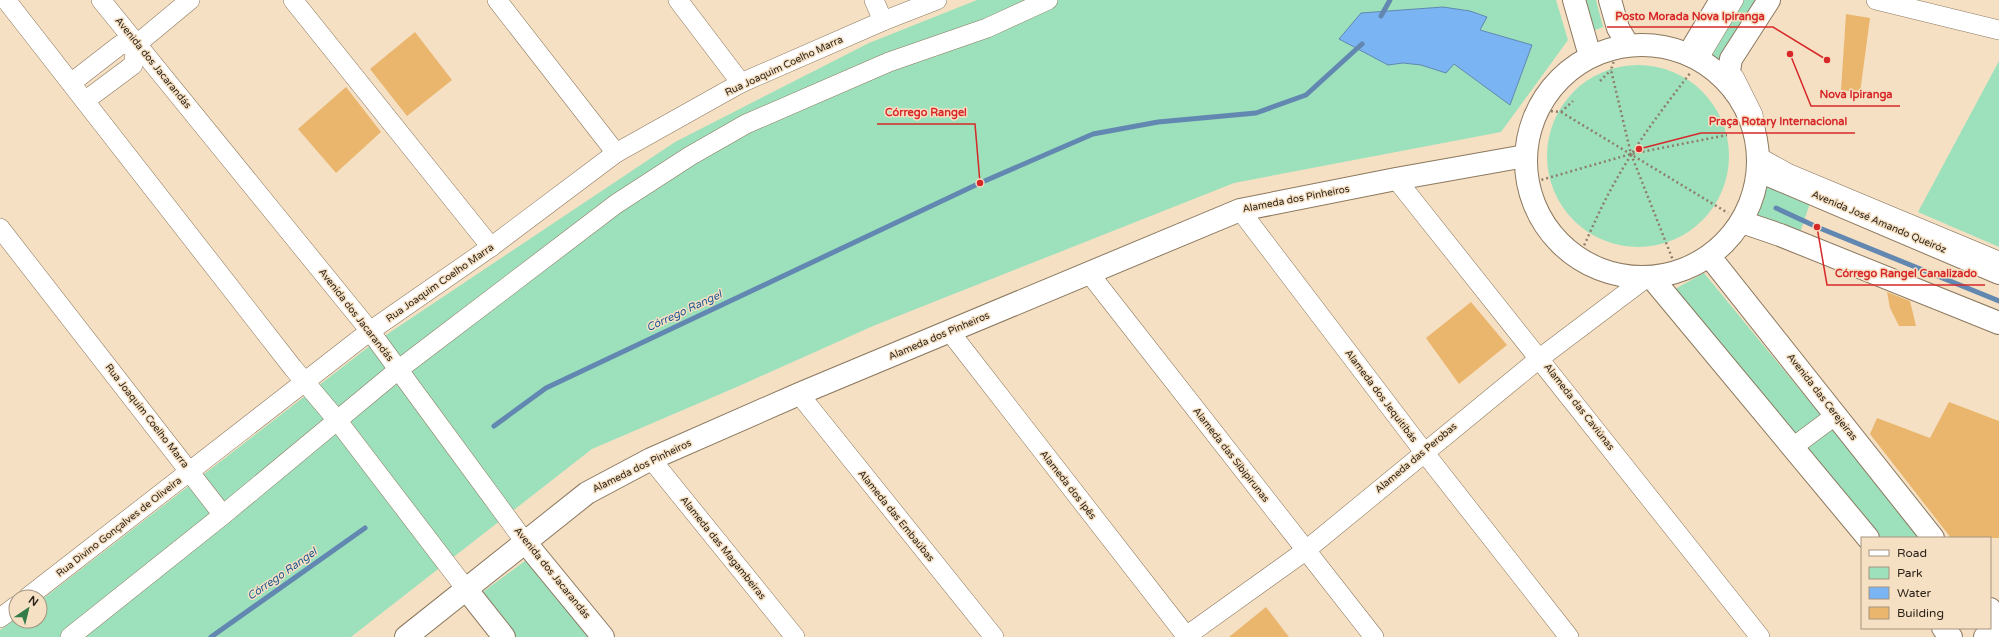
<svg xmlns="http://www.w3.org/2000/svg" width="1999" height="637" font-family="'Varela Round',sans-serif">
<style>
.green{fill:#9ce1bc}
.water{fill:#7ab4f3;stroke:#6288b1}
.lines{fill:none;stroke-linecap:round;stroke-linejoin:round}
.stream{stroke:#6288b1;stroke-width:5}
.building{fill:#eab66d}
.pedestrian-casing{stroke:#8b785e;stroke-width:16}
.minor-casing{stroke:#8b785e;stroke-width:20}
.tertiary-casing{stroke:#8b785e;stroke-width:24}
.secondary-casing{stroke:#8b785e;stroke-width:24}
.path{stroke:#8d7f6b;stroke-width:2.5;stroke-dasharray:2 3;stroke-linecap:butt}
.pedestrian{stroke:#fff;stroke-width:15}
.minor{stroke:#fff;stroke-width:19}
.tertiary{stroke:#fff;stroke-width:22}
.secondary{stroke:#fff;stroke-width:22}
.labels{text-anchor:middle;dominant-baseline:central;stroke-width:3;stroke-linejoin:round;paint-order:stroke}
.street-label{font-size:10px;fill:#2b2318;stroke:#f6e0c4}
.water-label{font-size:11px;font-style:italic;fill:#1d5891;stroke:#f6e0c4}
.leader{fill:none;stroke:#d62828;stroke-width:1.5}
.callout-dot{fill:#d62828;stroke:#f6e0c4;stroke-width:1.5}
.callout-label{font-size:11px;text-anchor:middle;font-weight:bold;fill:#d62828;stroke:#f6e0c4;stroke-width:3;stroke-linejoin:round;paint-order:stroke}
</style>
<rect width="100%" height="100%" fill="#f6e0c4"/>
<g class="green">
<path d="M 977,0 L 1556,0 L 1568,40 L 1501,132 L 1234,183 L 873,326 L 739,386 L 592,449 L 351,637 L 0,637 L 0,630 L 16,619 L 16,621 L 40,621 L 40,601 L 371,345 L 675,142 L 869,43 Z"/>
<path d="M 1576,0 L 1596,0 L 1603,27 L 1585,34 Z"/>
<path d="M 1731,0 L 1758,0 L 1720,69 L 1698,58 Z"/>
<path d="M 1999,61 L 1999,247 L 1918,212 Z"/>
<circle cx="1638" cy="156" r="91"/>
<path d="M 1768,180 L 1810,203 L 1798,239 L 1754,222 L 1764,200 Z"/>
<path d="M 1704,273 L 1922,538 L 1880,538 L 1675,289 Z"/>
<path d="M 529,558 L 592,637 L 514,637 L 480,594 Z"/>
</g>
<path class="water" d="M 1443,7 L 1470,11 L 1487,17 L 1480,30 L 1532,45 L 1510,105 L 1454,64 L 1446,73 L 1421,65 L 1403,63 L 1388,65 L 1339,39 L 1361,13 Z"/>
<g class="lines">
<g class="stream">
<path d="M 1381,16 L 1390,0"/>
<path d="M 1776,208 L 1817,227 L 1999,301"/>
<path d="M 494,426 L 546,388 L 980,183 L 1093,134 L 1158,122 L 1256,113 L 1306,95 L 1362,44"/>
<path d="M 211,637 L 365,528"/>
</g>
</g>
<g class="building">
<path d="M 1846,14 L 1870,18 L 1860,93 L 1841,90 Z"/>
<path d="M 415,32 L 452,80 L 407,116 L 370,69 Z"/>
<path d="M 346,87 L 381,132 L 336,173 L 298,129 Z"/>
<path d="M 1887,292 L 1910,301 L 1916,326 L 1899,326 L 1890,308 Z"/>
<path d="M 1471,302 L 1507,345 L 1459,384 L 1426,338 Z"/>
<path d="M 1949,402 L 1999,421 L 1999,538 L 1951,538 L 1870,434 L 1877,418 L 1930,438 Z"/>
<path d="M 1266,607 L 1289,637 L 1229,637 Z"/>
</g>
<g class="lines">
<defs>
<g id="pedestrian">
<path d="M 1700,60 L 1736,0"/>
<path d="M 1736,76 L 1755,114 L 1761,156 L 1790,172 L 1999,259"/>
</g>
<g id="minor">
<path d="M 6,0 L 293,368 L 337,420 L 466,589"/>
<path d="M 101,0 L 370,331 L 525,542"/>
<path d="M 293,0 L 491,247"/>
<path d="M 497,0 L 616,153"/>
<path d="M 678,0 L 741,83"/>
<path d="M 874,0 L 883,21"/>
<path d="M 1876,0 L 1999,30"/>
<path d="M 71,83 L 120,45 L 137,44"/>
<path d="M 86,100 L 133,65 L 137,44 L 190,0"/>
<path d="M 1396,179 L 1760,637"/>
<path d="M 1240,210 L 1424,452 L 1569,637"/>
<path d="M 0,228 L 223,515"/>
<path d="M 1089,273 L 1374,637"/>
<path d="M 950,332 L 1187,637"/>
<path d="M 799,394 L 994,637"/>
<path d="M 1793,447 L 1836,415"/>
<path d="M 651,459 L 795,637"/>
<path d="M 28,597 L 370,331 L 491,247 L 616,153 L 741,83 L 883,21 L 937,0"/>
<path d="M 0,618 L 16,606"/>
<path d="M 70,637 L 223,515 L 398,370 L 616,204 L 690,156 L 746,124 L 889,62 L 987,28 L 1048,0"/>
<path d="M 1185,637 L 1305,551 L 1540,358 L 1646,278"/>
</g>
<g id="tertiary">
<path d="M 1574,0 L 1590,56"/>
<path d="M 1610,0 L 1618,28 L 1628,45"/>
<path d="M 1710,257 L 1933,538"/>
<path d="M 1652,278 L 1868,538"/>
<path d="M 525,542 L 603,637"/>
<path d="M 466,589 L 504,637"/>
<path d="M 1990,609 L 1999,620"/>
<path d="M 1943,628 L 1951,637"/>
<path d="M 406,637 L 587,493 L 651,459 L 799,394 L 1240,210 L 1396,179 L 1525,156"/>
<path d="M 1985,637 L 1999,625"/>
</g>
<g id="secondary">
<circle cx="1642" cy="161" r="116"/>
<path d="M 1690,52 L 1721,0"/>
<path d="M 1734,89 L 1729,71 L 1731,59 L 1769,0"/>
<path d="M 1759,171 L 1999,273"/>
<path d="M 1742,222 L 1780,235 L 1999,323"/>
</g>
</defs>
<use href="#pedestrian" class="pedestrian-casing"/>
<use href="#minor" class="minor-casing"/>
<use href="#tertiary" class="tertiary-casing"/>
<use href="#secondary" class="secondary-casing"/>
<g class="path">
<path d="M 1615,57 L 1611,70 L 1631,154 L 1678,273"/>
<path d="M 1600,81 L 1611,70"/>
<path d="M 1536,110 L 1561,112 L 1728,213"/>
<path d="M 1561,112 L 1573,101"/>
<path d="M 1527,184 L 1631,154 L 1727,135"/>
<path d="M 1578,259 C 1590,233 1601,206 1615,182 C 1637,142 1664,107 1691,72"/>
</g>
<use href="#pedestrian" class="pedestrian"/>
<use href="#minor" class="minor"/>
<use href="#tertiary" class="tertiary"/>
<use href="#secondary" class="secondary"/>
</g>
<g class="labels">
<g class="street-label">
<text transform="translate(153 63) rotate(51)">Avenida dos Jacarandás</text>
<text transform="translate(784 66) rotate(-25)">Rua Joaquim Coelho Marra</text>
<text transform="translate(1296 199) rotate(-11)">Alameda dos Pinheiros</text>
<text transform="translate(1879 222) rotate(23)">Avenida José Amando Queiróz</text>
<text transform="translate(440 283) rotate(-35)">Rua Joaquim Coelho Marra</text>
<text transform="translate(356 315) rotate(52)">Avenida dos Jacarandás</text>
<text transform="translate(939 336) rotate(-23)">Alameda dos Pinheiros</text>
<text transform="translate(1381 396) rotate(53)">Alameda dos Jequitibás</text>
<text transform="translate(1822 397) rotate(52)">Avenida das Cerejeiras</text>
<text transform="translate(1579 407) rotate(52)">Alameda das Caviúnas</text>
<text transform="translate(147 416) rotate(52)">Rua Joaquim Coelho Marra</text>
<text transform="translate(1231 455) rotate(52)">Alameda das Sibipirunas</text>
<text transform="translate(1416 458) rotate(-40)">Alameda das Perobas</text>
<text transform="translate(642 466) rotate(-26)">Alameda dos Pinheiros</text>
<text transform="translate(1068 485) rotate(52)">Alameda dos Ipês</text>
<text transform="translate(896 516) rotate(51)">Alameda das Embaúbas</text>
<text transform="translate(119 527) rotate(-38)">Rua Divino Gonçalves de Oliveira</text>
<text transform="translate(723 548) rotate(51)">Alameda das Magambeiras</text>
<text transform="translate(552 573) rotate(51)">Avenida dos Jacarandás</text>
</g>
<g class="water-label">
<text transform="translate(684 311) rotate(-25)">Córrego Rangel</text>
<text transform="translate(282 574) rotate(-35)">Córrego Rangel</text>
</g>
</g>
<path class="leader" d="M1827 60L1773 27H1607M1790 54L1811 106H1900M980 183L975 124H877M1639 149L1701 133H1855M1817 227L1827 285H1985"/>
<g class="callout-dot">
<circle cx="1827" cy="60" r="4"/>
<circle cx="1790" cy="54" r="4"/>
<circle cx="980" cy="183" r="4"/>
<circle cx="1639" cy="149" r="4"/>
<circle cx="1817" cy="227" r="4"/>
</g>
<g class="callout-label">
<text x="1690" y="20">Posto Morada Nova Ipiranga</text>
<text x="1856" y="98">Nova Ipiranga</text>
<text x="926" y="116">Córrego Rangel</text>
<text x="1778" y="125">Praça Rotary Internacional</text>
<text x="1906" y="277">Córrego Rangel Canalizado</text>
</g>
<rect x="1861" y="537" width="130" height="92" fill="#f6e0c4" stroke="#a5947f"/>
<rect x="1869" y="550" width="20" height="6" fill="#ffffff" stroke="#a5947f"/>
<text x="1897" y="557" font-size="12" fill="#2b2318">Road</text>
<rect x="1869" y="567" width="20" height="12" fill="#9ce1bc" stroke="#a5947f"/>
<text x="1897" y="577" font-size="12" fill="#2b2318">Park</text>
<rect x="1869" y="587" width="20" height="12" fill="#7ab4f3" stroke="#a5947f"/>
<text x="1897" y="597" font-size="12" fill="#2b2318">Water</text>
<rect x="1869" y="607" width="20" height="12" fill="#eab66d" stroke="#a5947f"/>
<text x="1897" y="617" font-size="12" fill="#2b2318">Building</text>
<g transform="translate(28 609) rotate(35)"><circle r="19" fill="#f6e0c4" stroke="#a5947f"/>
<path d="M0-3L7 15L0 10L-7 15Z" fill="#337c4a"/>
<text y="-6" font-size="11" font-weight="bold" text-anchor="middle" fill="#2b2318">N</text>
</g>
</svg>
